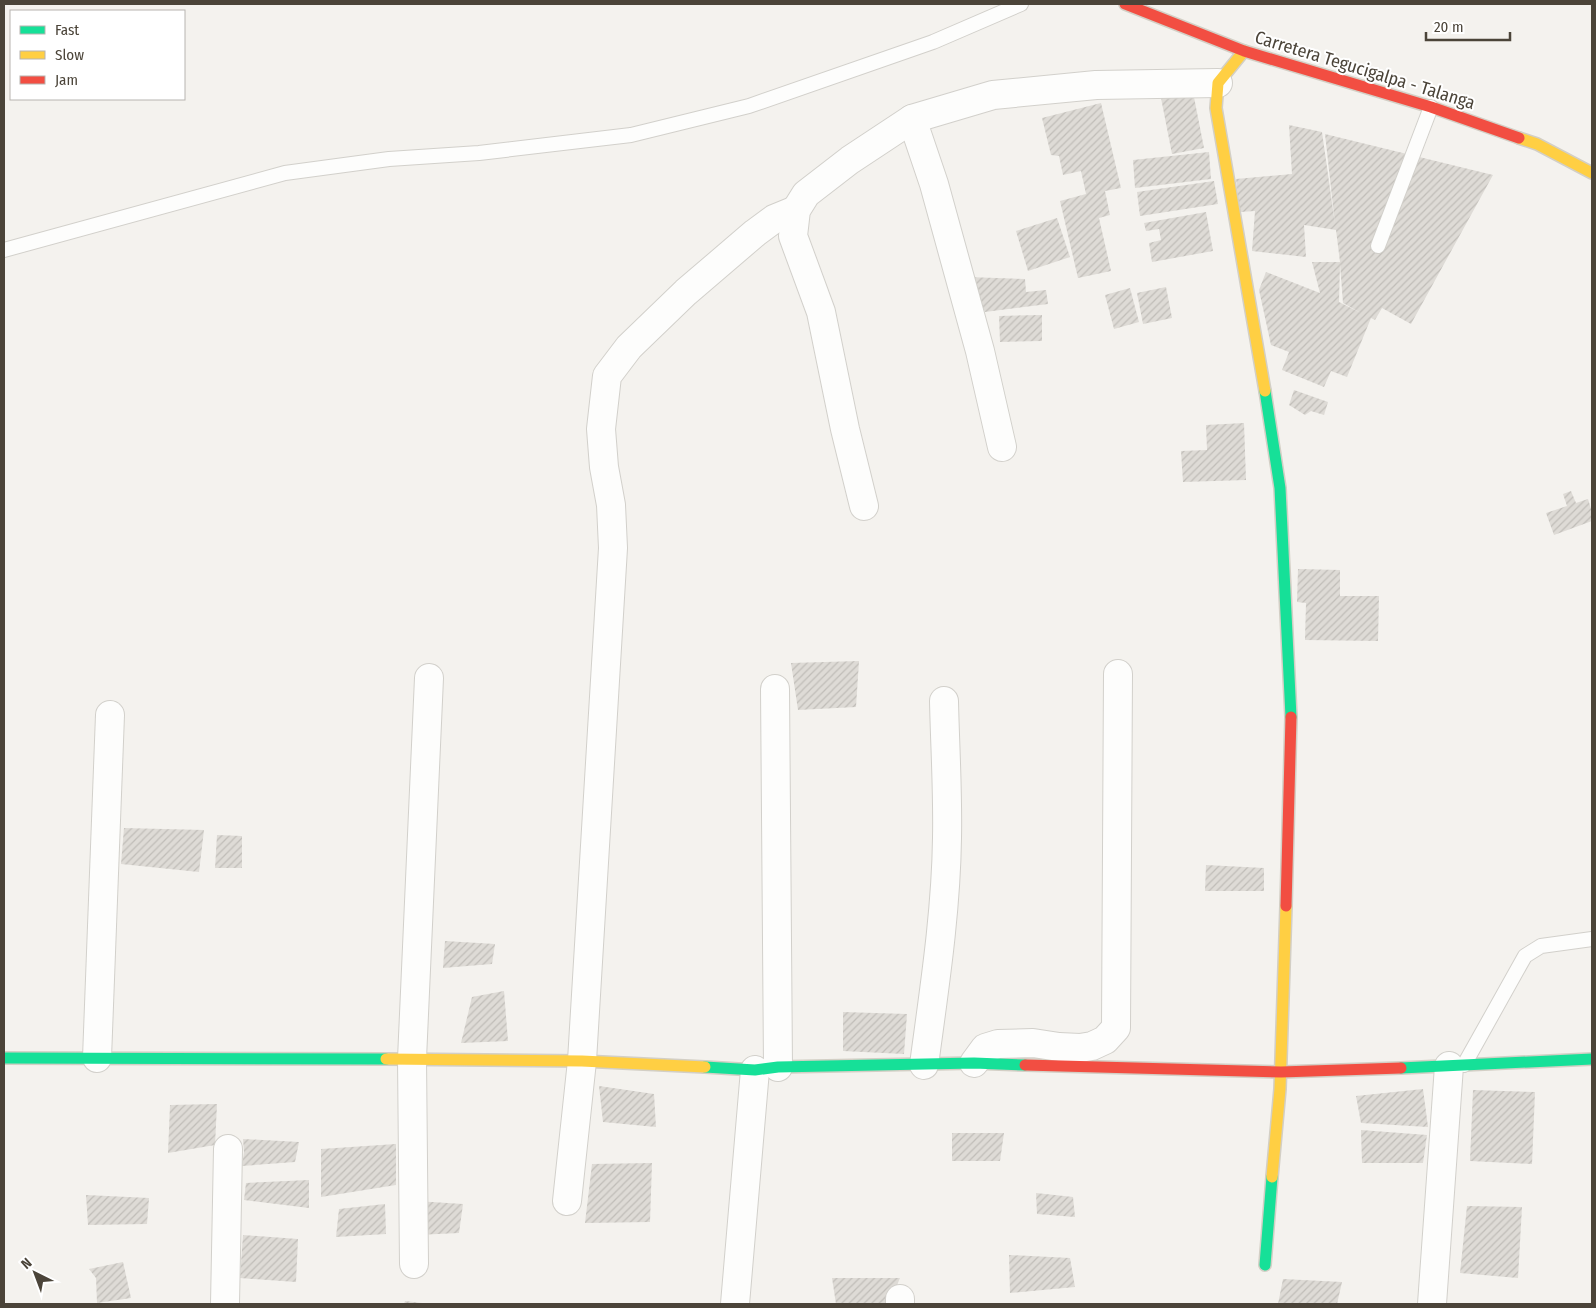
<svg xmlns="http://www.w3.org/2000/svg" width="1596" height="1308" font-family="'Fira Sans Condensed',sans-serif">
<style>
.building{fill:url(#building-hatch);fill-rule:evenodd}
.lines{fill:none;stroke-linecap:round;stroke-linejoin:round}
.lane-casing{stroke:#d2d0cb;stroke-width:16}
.street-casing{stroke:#d2d0cb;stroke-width:30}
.fast-casing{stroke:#d3cfc5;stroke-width:14}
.slow-casing{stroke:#d3cfc5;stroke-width:14}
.jam-casing{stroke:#d3cfc5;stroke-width:14}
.lane{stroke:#fdfdfc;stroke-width:14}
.street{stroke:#fdfdfc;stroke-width:28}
.fast{stroke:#16e098;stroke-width:11}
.slow{stroke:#ffcf43;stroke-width:11}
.jam{stroke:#f24e42;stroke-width:11}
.labels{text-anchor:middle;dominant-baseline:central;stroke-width:4;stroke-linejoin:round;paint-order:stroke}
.street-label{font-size:18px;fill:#4b4439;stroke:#fff}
</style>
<defs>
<pattern id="building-hatch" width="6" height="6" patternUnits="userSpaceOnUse" patternTransform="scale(1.25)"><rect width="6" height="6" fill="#dedbd6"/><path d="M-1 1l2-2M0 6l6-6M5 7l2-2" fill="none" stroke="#c0bdb8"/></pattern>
</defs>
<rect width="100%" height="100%" fill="#f4f2ee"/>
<g class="building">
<path d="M 1192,87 L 1204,148 L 1172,154 L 1160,93 Z"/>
<path d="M 1101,103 L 1121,188 L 1105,191 L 1110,215 L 1099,218 L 1111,271 L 1078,278 L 1060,201 L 1086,194 L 1081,171 L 1063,175 L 1059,156 L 1051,155 L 1042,118 Z"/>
<path d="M 1289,125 L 1322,132 L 1335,224 L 1325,134 L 1493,175 L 1411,324 L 1382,308 L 1375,320 L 1371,318 L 1347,377 L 1331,371 L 1324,387 L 1282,370 L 1289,352 L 1271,345 L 1259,290 L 1266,272 L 1320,293 L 1312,262 L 1340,262 L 1336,230 L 1304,225 L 1306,257 L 1252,251 L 1255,211 L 1240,212 L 1236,179 L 1292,174 ZM 1340,264 L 1343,303 L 1361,313 L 1339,302 Z"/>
<path d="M 1209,152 L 1211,179 L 1135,188 L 1133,160 Z"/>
<path d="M 1214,181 L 1218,204 L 1140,216 L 1137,192 Z"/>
<path d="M 1206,212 L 1213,251 L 1152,262 L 1149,243 L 1161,240 L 1159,229 L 1146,231 L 1144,223 Z"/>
<path d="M 1057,218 L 1070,257 L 1028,271 L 1016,231 Z"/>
<path d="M 968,277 L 1025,279 L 1026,292 L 1046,290 L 1048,304 L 985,312 Z"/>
<path d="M 1166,287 L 1172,318 L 1143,324 L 1137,293 Z"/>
<path d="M 1130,288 L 1139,322 L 1114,329 L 1105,295 Z"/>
<path d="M 1042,315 L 1042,341 L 1000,342 L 999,316 Z"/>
<path d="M 1294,390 L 1328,402 L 1324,415 L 1311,411 L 1305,415 L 1289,405 Z"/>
<path d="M 1244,423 L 1246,480 L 1183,482 L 1181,451 L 1207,450 L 1206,425 Z"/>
<path d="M 1571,491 L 1576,503 L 1588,499 L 1592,512 L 1592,521 L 1554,535 L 1546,513 L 1567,506 L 1563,494 Z"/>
<path d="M 1298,569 L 1340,570 L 1340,596 L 1379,596 L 1378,641 L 1305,640 L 1306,603 L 1297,602 Z"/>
<path d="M 859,661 L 856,707 L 798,710 L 791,663 Z"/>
<path d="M 124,828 L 204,830 L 199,872 L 121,864 Z"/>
<path d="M 217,835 L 242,836 L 242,868 L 215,868 Z"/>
<path d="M 1206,865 L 1264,868 L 1264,891 L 1205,891 Z"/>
<path d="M 445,941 L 495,944 L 492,964 L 443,968 Z"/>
<path d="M 504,991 L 508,1041 L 461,1043 L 472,997 Z"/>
<path d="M 843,1012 L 907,1014 L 904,1054 L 843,1051 Z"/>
<path d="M 599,1086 L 654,1094 L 656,1127 L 603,1122 Z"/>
<path d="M 1423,1089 L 1428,1127 L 1361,1123 L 1356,1096 Z"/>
<path d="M 1473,1090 L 1535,1092 L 1532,1164 L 1470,1161 Z"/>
<path d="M 217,1104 L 215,1145 L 168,1153 L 170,1105 Z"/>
<path d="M 1361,1130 L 1427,1135 L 1423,1163 L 1362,1163 Z"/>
<path d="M 952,1133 L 1004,1133 L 1000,1161 L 952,1161 Z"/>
<path d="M 243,1139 L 299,1142 L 295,1162 L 242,1166 L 244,1152 Z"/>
<path d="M 396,1144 L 396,1185 L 321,1197 L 321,1149 Z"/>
<path d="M 652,1163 L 650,1222 L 585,1223 L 592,1164 Z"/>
<path d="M 309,1180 L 309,1208 L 244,1200 L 246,1183 Z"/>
<path d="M 1036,1193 L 1073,1197 L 1075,1217 L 1037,1214 Z"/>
<path d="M 86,1195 L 149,1198 L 147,1224 L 88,1225 Z"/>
<path d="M 416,1201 L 463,1204 L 459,1233 L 417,1235 Z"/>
<path d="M 385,1204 L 386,1234 L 336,1237 L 339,1209 Z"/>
<path d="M 1467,1206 L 1522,1207 L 1518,1278 L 1460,1273 Z"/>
<path d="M 243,1235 L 298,1239 L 296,1282 L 240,1278 Z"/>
<path d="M 1009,1255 L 1070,1258 L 1075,1287 L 1010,1293 Z"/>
<path d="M 123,1262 L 131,1298 L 97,1303 L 96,1278 L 89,1269 Z"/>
<path d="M 832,1278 L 900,1278 L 889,1304 L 836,1304 Z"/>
<path d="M 1283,1279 L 1342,1282 L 1337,1304 L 1278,1304 Z"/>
<path d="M 405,1301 L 422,1303 L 422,1304 L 404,1304 Z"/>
</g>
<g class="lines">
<defs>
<g id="lane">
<path d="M 1378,246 L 1431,107"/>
<path d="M 4,250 L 285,173 L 389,159 L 479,153 L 631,135 L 749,106 L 933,42 L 1021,4"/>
<path d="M 1464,1065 L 1525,956 L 1541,946 L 1592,939"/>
</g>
<g id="street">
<path d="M 1002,447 L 980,351 L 934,184 L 912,119 L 993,95 L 1096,85 L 1218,83"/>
<path d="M 864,506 L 845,429 L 821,312 L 793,236 L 796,210 L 806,194 L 850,160 L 912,119"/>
<path d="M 775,689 L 778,1067"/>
<path d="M 97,1058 L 110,715"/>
<path d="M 974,1063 L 985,1048 L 998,1044 L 1033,1043 L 1059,1047 L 1080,1048 L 1092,1046 L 1105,1040 L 1116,1028 L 1118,674"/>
<path d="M 924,1065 C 934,990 946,914 947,838 C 948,793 945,747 944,701"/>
<path d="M 567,1201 L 582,1061 L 613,548 L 611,505 L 604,467 L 601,429 L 607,376 L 629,347 L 686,292 L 755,233 L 774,219 L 796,210"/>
<path d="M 414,1264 L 412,1059 L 429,678"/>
<path d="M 225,1304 L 228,1149"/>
<path d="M 735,1304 L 755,1070"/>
<path d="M 900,1304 L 900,1299"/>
<path d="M 1432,1304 L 1449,1066"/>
</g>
<g id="fast">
<path d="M 1265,391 L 1280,488 L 1291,717"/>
<path d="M 4,1058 L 386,1059"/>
<path d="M 705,1067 L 755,1070 L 778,1067 L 974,1063 L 1025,1065"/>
<path d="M 1401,1068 L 1592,1059"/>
<path d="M 1265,1265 L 1272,1177"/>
</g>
<g id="slow">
<path d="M 1244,51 L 1218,83 L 1216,108 L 1265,391"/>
<path d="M 1519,138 L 1537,144 L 1592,173"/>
<path d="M 386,1059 L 582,1061 L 705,1067"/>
<path d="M 1272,1177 L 1280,1089 L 1286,906"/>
</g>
<g id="jam">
<path d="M 1125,4 L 1244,51 L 1431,107 L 1519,138"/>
<path d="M 1286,906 L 1291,717"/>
<path d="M 1025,1065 L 1281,1072 L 1401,1068"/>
</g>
</defs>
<use href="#lane" class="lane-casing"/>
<use href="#street" class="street-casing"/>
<use href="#fast" class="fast-casing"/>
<use href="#slow" class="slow-casing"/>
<use href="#jam" class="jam-casing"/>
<use href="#lane" class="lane"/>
<use href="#street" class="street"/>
<use href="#fast" class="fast"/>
<use href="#slow" class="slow"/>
<use href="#jam" class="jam"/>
</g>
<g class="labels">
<g class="street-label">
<text transform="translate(1365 70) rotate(17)">Carretera Tegucigalpa - Talanga</text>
</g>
</g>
<rect width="1596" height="1308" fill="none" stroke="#4b4439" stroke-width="10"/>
<rect x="10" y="10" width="175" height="90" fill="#ffffff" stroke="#b7b4b0"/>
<rect x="20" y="26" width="25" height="8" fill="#16e098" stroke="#b7b4b0"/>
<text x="55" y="35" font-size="15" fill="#4b4439">Fast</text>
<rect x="20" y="51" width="25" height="8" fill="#ffcf43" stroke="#b7b4b0"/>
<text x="55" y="60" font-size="15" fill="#4b4439">Slow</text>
<rect x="20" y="76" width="25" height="8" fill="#f24e42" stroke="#b7b4b0"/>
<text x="55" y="85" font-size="15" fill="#4b4439">Jam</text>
<g transform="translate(35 1273) rotate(318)" stroke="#ffffff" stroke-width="4" paint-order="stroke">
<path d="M0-4L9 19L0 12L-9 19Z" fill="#4b4439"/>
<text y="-8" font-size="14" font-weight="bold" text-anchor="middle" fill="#4b4439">N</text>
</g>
<path d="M1426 32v8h84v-8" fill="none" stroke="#4b4439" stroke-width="2.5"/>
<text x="1434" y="32" font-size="15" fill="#4b4439" stroke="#ffffff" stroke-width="4" paint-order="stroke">20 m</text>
</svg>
